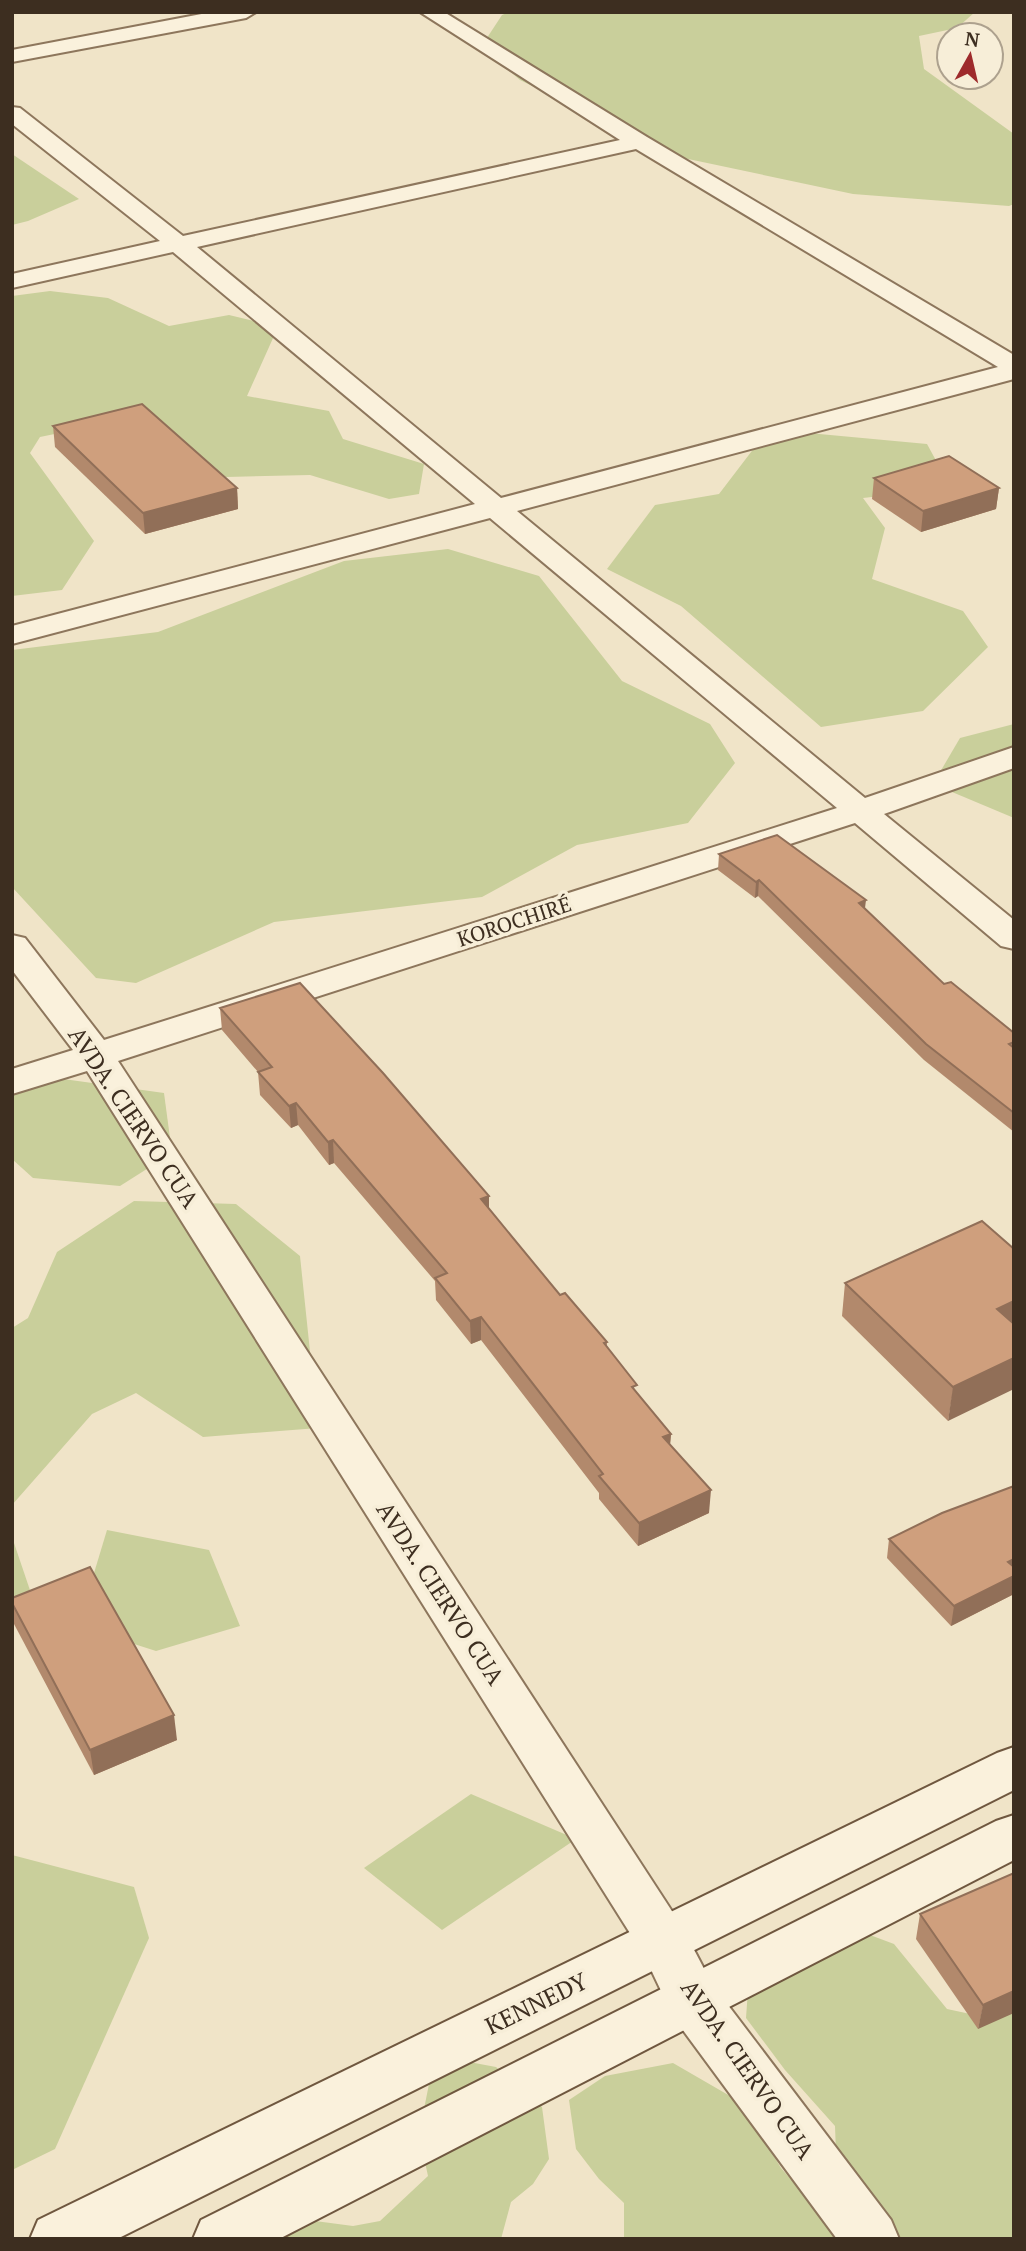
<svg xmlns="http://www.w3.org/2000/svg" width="1026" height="2251" font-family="'PT Serif',serif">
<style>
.green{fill:#c9cf9b}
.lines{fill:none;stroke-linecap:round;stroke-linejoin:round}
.street-casing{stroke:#8d765c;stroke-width:4}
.secondary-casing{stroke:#6f573f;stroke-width:4}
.street{fill:#faf1dc;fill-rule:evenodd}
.secondary{fill:#faf1dc;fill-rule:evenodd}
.wall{fill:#b2896c}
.shaded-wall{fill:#916f58}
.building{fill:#cf9f7d;stroke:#916f58;stroke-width:2}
.labels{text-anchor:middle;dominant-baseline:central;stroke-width:7;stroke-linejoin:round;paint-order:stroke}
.street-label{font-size:21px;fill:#3d2e20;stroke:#f7eed8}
.near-street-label{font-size:24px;fill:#3d2e20;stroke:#f7eed8}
</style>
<rect width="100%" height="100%" fill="#f0e4c8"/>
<g class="green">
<path d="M 509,12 L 975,12 L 957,28 L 919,36 L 924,69 L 1014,134 L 1014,204 L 1009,206 L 853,194 L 674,156 L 520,80 L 481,47 L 502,15 Z"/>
<path d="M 12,154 L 79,199 L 28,221 L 12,225 Z"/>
<path d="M 50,291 L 108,298 L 169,326 L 229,315 L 278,327 L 247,396 L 329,411 L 343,439 L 424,464 L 419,494 L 389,499 L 310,475 L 186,478 L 98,425 L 40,437 L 30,453 L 94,541 L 62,590 L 12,596 L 12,296 Z"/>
<path d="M 787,431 L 927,444 L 951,488 L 863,498 L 885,528 L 872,579 L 963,611 L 988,647 L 923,711 L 821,727 L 681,606 L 607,569 L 655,505 L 719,494 L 761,439 Z"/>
<path d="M 448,549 L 539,576 L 622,681 L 710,724 L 735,763 L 688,823 L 577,845 L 482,897 L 274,922 L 136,983 L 96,978 L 12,887 L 12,650 L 158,632 L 344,561 Z"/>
<path d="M 1014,724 L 1014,818 L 933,784 L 960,738 Z"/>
<path d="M 49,1077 L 164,1093 L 172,1153 L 120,1186 L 33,1178 L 12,1159 L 12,1092 Z"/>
<path d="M 134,1201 L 236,1204 L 300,1256 L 318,1428 L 203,1437 L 136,1393 L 92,1414 L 12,1505 L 12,1328 L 28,1318 L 57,1252 Z"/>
<path d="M 107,1530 L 209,1550 L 240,1626 L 156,1651 L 78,1626 Z"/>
<path d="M 12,1537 L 36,1608 L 12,1623 Z"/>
<path d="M 471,1794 L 576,1839 L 442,1930 L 364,1868 Z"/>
<path d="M 12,1855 L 134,1887 L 149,1938 L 55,2149 L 12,2170 Z"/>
<path d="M 846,1926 L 894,1944 L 947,2009 L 989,2018 L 1014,2008 L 1014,2239 L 624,2239 L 624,2203 L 599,2179 L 576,2149 L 569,2100 L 605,2076 L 673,2063 L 730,2096 L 769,2148 L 781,2168 L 806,2197 L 837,2181 L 835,2126 L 785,2070 L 746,2018 L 749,1976 Z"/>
<path d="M 453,2059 L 496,2067 L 542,2107 L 549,2159 L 533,2184 L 511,2202 L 501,2239 L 243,2239 L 300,2219 L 353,2226 L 380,2221 L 428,2176 L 419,2134 L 429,2084 Z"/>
</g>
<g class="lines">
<defs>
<g id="street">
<path d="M 212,12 L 256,12 L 246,18 L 12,62 L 12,50 Z"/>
<path d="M 420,12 L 444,12 L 647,137 L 1014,355 L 1014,379 L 517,511 L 865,798 L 1014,747 L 1014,768 L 884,814 L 1014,920 L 1014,949 L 1001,946 L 855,823 L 118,1061 L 681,1925 L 712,1984 L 891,2220 L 899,2239 L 837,2239 L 674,2018 L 645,1957 L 87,1071 L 12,1094 L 12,1069 L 73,1050 L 12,970 L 12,935 L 25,938 L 104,1040 L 837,808 L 490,518 L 12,644 L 12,626 L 475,504 L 173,252 L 12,288 L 12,274 L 160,241 L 12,124 L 12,107 L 20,108 L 183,236 L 620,140 ZM 636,149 L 998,367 L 501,498 L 197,247 Z"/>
</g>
<g id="secondary">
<path d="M 1014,1747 L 1014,1790 L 117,2239 L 30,2239 L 38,2220 L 997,1753 Z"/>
<path d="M 1014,1815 L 1014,1860 L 279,2239 L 193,2239 L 201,2220 L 996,1821 Z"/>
</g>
</defs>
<use href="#street" class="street-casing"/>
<use href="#secondary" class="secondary-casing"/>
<use href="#street" class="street"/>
<use href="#secondary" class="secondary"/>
</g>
<g class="wall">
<path d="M 53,426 L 237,488 L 238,509 L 145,534 L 55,447 Z"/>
<path d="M 874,478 L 999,488 L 996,509 L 921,532 L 872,499 Z"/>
<path d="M 719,854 L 865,909 L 944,984 L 1014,1033 L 1014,1132 L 924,1060 L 758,896 L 755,898 L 718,870 Z"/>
<path d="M 220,1008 L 489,1196 L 489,1209 L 560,1295 L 607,1342 L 607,1346 L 637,1393 L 671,1434 L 670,1444 L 709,1513 L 638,1546 L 599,1499 L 599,1493 L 481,1340 L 471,1344 L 436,1300 L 435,1281 L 334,1163 L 329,1165 L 298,1125 L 291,1128 L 260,1095 L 258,1072 L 222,1030 Z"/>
<path d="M 982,1221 L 948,1421 L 842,1316 L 845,1283 Z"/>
<path d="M 1014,1486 L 1014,1594 L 951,1626 L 887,1558 L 889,1539 Z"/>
<path d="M 12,1598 L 177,1740 L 94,1775 L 14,1624 L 12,1612 Z"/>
<path d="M 1014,1873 L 978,2029 L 916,1939 L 920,1914 Z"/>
</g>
<g class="shaded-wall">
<path d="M 237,488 L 238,509 L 145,534 L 143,513 Z"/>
<path d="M 999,488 L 996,509 L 921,532 L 923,511 Z"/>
<path d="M 759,880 L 758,896 L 755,898 L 756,882 Z"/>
<path d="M 866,900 L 864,916 L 859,903 Z"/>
<path d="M 296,1103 L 298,1125 L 291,1128 L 289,1106 Z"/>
<path d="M 333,1140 L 334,1163 L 329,1165 L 328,1142 Z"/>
<path d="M 489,1196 L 489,1219 L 481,1199 Z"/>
<path d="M 1014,1301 L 1014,1332 L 997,1309 Z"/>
<path d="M 481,1317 L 481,1340 L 471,1344 L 470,1321 Z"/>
<path d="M 1014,1358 L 1014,1389 L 948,1421 L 953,1387 Z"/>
<path d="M 671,1434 L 669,1457 L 663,1437 Z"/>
<path d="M 711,1490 L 709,1513 L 638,1546 L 639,1523 Z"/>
<path d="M 1014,1559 L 1014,1594 L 951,1626 L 954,1606 L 1008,1562 Z"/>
<path d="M 174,1715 L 177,1740 L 94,1775 L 90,1750 Z"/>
<path d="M 1014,1991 L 1014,2013 L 978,2029 L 983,2005 Z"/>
</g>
<g class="building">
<path d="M 142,404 L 237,488 L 143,513 L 53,426 Z"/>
<path d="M 949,456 L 999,488 L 923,511 L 874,478 Z"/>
<path d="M 777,835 L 866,900 L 859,903 L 944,984 L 951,982 L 1014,1033 L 1014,1042 L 1009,1044 L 1014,1048 L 1014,1113 L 926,1044 L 759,880 L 756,882 L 719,854 Z"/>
<path d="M 300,983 L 383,1073 L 489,1196 L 481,1199 L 560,1295 L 565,1293 L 607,1342 L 604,1343 L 637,1385 L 632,1387 L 671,1434 L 663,1437 L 711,1490 L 639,1523 L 599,1476 L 603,1474 L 481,1317 L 470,1321 L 435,1278 L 447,1273 L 333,1140 L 328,1142 L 296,1103 L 289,1106 L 258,1072 L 272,1067 L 220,1008 Z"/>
<path d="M 982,1221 L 1014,1249 L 1014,1301 L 997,1309 L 1014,1324 L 1014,1358 L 953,1387 L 845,1283 Z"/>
<path d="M 1014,1486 L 1014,1559 L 1008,1562 L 1014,1567 L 1014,1576 L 954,1606 L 889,1539 L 942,1513 Z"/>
<path d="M 90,1567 L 174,1715 L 90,1750 L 12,1603 L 12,1598 Z"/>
<path d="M 1014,1873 L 1014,1991 L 983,2005 L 920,1914 Z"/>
</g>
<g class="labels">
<g class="street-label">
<text transform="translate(514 921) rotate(-18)">KOROCHIRÉ</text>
</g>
<g class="near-street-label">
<text transform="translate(134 1117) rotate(56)">AVDA. CIERVO CUA</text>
<text transform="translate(441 1593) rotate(57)">AVDA. CIERVO CUA</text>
<text transform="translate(536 2003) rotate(-26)">KENNEDY</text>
<text transform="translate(748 2069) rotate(55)">AVDA. CIERVO CUA</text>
</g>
</g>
<rect width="1026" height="2251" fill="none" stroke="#3d2e20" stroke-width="28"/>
<g transform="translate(970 56) rotate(8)"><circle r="33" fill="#f7eed8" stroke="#ada18e" stroke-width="2"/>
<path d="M0-5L12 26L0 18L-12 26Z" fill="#9e2a2b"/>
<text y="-10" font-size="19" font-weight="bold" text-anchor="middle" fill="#3d2e20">N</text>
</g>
</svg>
